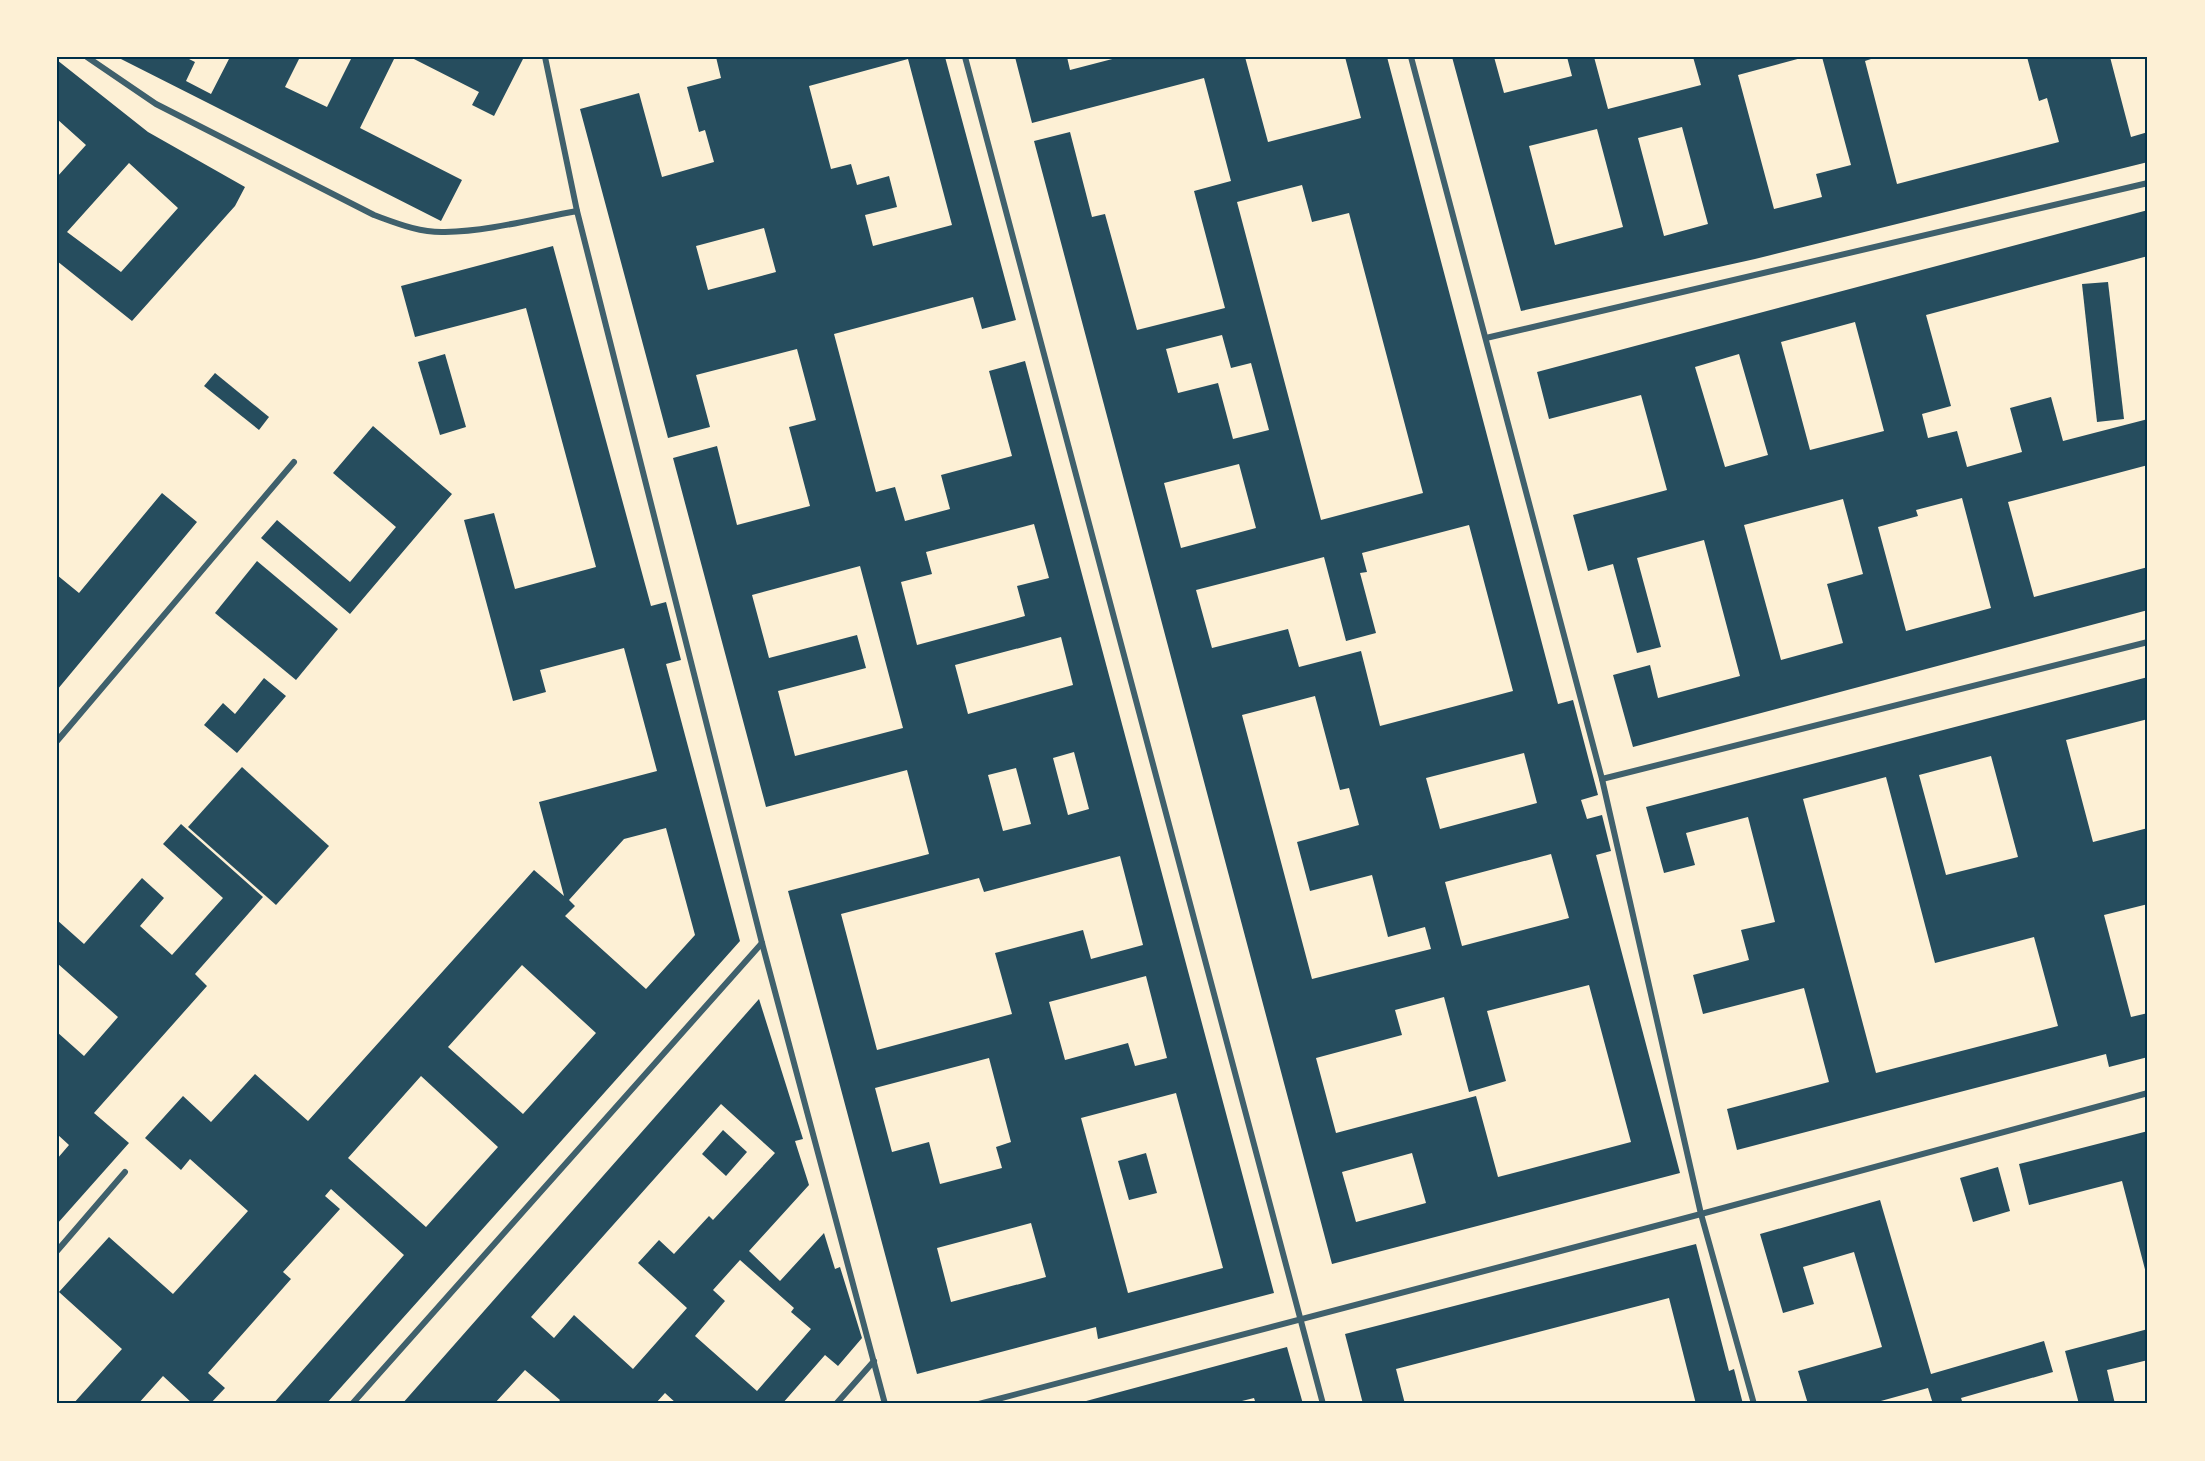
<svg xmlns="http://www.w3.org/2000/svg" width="2205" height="1461" font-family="'Varela Round',sans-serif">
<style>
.building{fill:#264d5e;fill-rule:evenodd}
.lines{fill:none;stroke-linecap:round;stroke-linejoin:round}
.minor{stroke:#3f606c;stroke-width:6}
.neatline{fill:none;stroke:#003049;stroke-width:2}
</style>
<rect width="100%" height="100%" fill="#fdf0d5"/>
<g class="building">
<path d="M 117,57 L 185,57 L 195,62 L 186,81 L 211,94 L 230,57 L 300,57 L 285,87 L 327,107 L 352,57 L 395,57 L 360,128 L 462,180 L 441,221 Z"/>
<path d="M 410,57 L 524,57 L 494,116 L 472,105 L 479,92 Z"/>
<path d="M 716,57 L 945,57 L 1016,320 L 982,329 L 973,297 L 834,334 L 876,492 L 895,487 L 905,521 L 950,509 L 941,475 L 1012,456 L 989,371 L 1025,361 L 1274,1293 L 1098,1339 L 1096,1327 L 917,1374 L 788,891 L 929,854 L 907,770 L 766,807 L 673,458 L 717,446 L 737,525 L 810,506 L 789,427 L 816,420 L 797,349 L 696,375 L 710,427 L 668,438 L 580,109 L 639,93 L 662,177 L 714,162 L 705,130 L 699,132 L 687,87 L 721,78 ZM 908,59 L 952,225 L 873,246 L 865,215 L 897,207 L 889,176 L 857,185 L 851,164 L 831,169 L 809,86 ZM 764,228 L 776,272 L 708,290 L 696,246 ZM 1034,524 L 1049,578 L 1017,586 L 1025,616 L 917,645 L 901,582 L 932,574 L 926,552 ZM 860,566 L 903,728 L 795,756 L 778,691 L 866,668 L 857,635 L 769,658 L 752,595 ZM 1061,637 L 1073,685 L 968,714 L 955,665 ZM 1074,752 L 1089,809 L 1068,815 L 1053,758 ZM 1016,768 L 1031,824 L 1003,831 L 988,775 ZM 1120,856 L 1143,945 L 1091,959 L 1083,930 L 995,953 L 1012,1014 L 877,1050 L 841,914 L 979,878 L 984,892 ZM 1146,976 L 1167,1058 L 1135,1066 L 1128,1043 L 1065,1060 L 1049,1002 ZM 989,1058 L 1011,1142 L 996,1147 L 1002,1168 L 940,1184 L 929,1142 L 892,1152 L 875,1088 ZM 1176,1093 L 1223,1268 L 1128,1293 L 1081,1118 ZM 1031,1223 L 1046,1277 L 951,1302 L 937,1248 Z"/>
<path d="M 1015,57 L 1067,57 L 1070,70 L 1120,57 L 1245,57 L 1268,142 L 1361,118 L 1345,57 L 1387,57 L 1558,704 L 1573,700 L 1598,795 L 1581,800 L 1587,819 L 1602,815 L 1611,851 L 1596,855 L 1680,1173 L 1332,1264 L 1034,141 L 1070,132 L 1092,217 L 1105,214 L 1137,330 L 1225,308 L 1194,191 L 1231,181 L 1204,78 L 1032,123 ZM 1302,185 L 1312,222 L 1349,213 L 1423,493 L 1321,520 L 1237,202 ZM 1222,335 L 1231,368 L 1251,363 L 1269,430 L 1233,439 L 1218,383 L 1178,393 L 1166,349 ZM 1239,464 L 1256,528 L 1181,548 L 1164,483 ZM 1469,525 L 1513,691 L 1380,726 L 1361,651 L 1299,667 L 1288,629 L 1212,648 L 1196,590 L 1324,557 L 1346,641 L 1376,633 L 1360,573 L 1367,572 L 1362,553 ZM 1315,696 L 1340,790 L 1349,788 L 1359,825 L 1297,842 L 1310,891 L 1372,875 L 1388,937 L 1425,927 L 1431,949 L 1312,979 L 1242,715 ZM 1524,753 L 1537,803 L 1440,829 L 1426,778 ZM 1551,854 L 1569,918 L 1462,946 L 1445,882 ZM 1589,985 L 1631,1142 L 1498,1177 L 1476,1096 L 1336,1133 L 1316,1058 L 1402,1035 L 1395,1010 L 1444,997 L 1469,1092 L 1506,1081 L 1487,1011 ZM 1412,1153 L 1426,1203 L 1356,1222 L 1342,1172 Z"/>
<path d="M 1452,57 L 1494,57 L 1504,93 L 1572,76 L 1567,57 L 1594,57 L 1608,109 L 1701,85 L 1693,57 L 1805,57 L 1738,75 L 1774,209 L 1822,197 L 1816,174 L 1851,165 L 1822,57 L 1877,57 L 1865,61 L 1897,184 L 2059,142 L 2047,98 L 2039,101 L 2027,57 L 2110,57 L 2131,137 L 2148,132 L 2148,162 L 1755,259 L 1521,311 ZM 1682,127 L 1708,224 L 1664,236 L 1638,138 ZM 1597,129 L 1623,227 L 1555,245 L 1529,146 Z"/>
<path d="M 57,60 L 148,132 L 245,187 L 235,206 L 132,321 L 57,261 L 57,177 L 86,145 L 57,119 ZM 129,163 L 178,208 L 121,272 L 67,232 Z"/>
<path d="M 2148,210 L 2148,256 L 1926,315 L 1951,406 L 1922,414 L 1928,438 L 1957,431 L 1967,467 L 2022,452 L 2010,408 L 2051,397 L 2063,441 L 2148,419 L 2148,465 L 2008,502 L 2034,597 L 2148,567 L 2148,610 L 1633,747 L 1613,675 L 1650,665 L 1658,698 L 1740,676 L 1704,540 L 1637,558 L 1661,647 L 1637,653 L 1613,564 L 1588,571 L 1573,515 L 1667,490 L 1641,395 L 1549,419 L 1537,372 ZM 1855,322 L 1884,431 L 1810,450 L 1781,342 ZM 1739,354 L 1768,455 L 1725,467 L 1695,367 ZM 1962,498 L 1991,608 L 1906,631 L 1878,527 L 1918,516 L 1916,510 ZM 1843,499 L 1863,574 L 1827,584 L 1843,643 L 1781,660 L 1744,525 Z"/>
<path d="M 553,246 L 651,606 L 666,602 L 681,660 L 666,664 L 740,941 L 326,1404 L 273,1404 L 404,1255 L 331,1189 L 325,1196 L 340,1209 L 283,1272 L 291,1279 L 208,1373 L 225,1388 L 210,1404 L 193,1404 L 163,1376 L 138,1404 L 73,1404 L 122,1349 L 59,1292 L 109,1237 L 173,1294 L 248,1211 L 190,1159 L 181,1170 L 145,1138 L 183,1096 L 211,1122 L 255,1074 L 308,1121 L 534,870 L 564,896 L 539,802 L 657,771 L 624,648 L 540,670 L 546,692 L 513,701 L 464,520 L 494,513 L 515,589 L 596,567 L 526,308 L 415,337 L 401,286 ZM 666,828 L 695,935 L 646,989 L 565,916 L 575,906 L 569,900 L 624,839 ZM 522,965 L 596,1033 L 523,1114 L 448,1047 ZM 421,1076 L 498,1147 L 426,1227 L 348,1158 Z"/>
<path d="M 2108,282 L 2124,419 L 2097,422 L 2082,284 Z"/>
<path d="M 445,354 L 466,427 L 440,435 L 418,362 Z"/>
<path d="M 215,373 L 269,417 L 259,430 L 204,386 Z"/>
<path d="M 373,426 L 452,494 L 350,614 L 261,538 L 277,520 L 350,582 L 396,527 L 333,473 Z"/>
<path d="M 162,493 L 197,522 L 57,690 L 57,575 L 79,593 Z"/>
<path d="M 257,561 L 338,629 L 296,680 L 215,613 Z"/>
<path d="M 2148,677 L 2148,719 L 2066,740 L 2093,842 L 2148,828 L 2148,904 L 2104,915 L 2131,1017 L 2148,1013 L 2148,1057 L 2109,1067 L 2106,1054 L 1737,1150 L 1727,1109 L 1829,1082 L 1804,988 L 1703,1014 L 1693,975 L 1749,960 L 1741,930 L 1775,922 L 1748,817 L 1686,833 L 1695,865 L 1664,873 L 1646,807 ZM 1991,756 L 2018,857 L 1946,875 L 1919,775 ZM 1886,777 L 1935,963 L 2034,937 L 2058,1026 L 1876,1073 L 1803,799 Z"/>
<path d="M 264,678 L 286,696 L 237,753 L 204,725 L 223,703 L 235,714 Z"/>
<path d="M 242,767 L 329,846 L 276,905 L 188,827 Z"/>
<path d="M 181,824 L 263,897 L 195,974 L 207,986 L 94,1113 L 129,1143 L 57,1224 L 57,1159 L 69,1145 L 57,1134 L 57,1032 L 84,1056 L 118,1017 L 57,963 L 57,920 L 84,944 L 142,878 L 164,898 L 140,926 L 172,955 L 223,898 L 163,844 Z"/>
<path d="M 759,999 L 803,1139 L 795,1141 L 809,1185 L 749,1251 L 780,1281 L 824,1233 L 835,1269 L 840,1267 L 862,1338 L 838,1366 L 825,1355 L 782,1404 L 677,1404 L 665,1393 L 655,1404 L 557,1404 L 560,1400 L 525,1370 L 494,1404 L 402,1404 ZM 721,1104 L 775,1153 L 713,1220 L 709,1216 L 674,1254 L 659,1240 L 638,1263 L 687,1308 L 633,1369 L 574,1315 L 554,1338 L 531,1317 ZM 740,1260 L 794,1308 L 791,1312 L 811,1329 L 757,1391 L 695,1336 L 725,1301 L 713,1290 Z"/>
<path d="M 723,1130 L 747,1152 L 726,1176 L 702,1154 Z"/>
<path d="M 2148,1131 L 2148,1277 L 2147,1277 L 2122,1181 L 2029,1205 L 2019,1164 Z"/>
<path d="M 1146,1153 L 1157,1193 L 1129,1200 L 1118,1161 Z"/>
<path d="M 1998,1167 L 2010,1211 L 1973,1222 L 1960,1178 Z"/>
<path d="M 1880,1200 L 1931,1374 L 2044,1341 L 2053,1372 L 1961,1398 L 1963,1404 L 1933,1404 L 1928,1388 L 1870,1404 L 1808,1404 L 1798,1371 L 1882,1347 L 1854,1252 L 1803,1267 L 1814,1304 L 1783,1313 L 1760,1234 Z"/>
<path d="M 1696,1244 L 1729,1371 L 1734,1369 L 1743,1404 L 1696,1404 L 1669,1298 L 1396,1369 L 1405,1404 L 1363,1404 L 1345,1334 Z"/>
<path d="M 2148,1329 L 2148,1360 L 2107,1370 L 2115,1404 L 2079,1404 L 2065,1351 Z"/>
<path d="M 1287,1347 L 1303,1404 L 1256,1404 L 1254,1398 L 1230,1404 L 1075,1404 Z"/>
</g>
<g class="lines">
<g class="minor">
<path d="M 87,57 L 156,104 L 374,215 C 396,223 420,233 445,232 C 489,231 533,219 577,211 L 762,943 L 885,1404"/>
<path d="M 545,57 L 577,211"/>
<path d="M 965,57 L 1323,1404"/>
<path d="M 1411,57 L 1602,779 L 1701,1214 L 1754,1404"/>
<path d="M 1486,338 L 2148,183"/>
<path d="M 57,741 L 294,462"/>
<path d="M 1602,779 L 2148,642"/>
<path d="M 57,1251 L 125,1172"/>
<path d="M 352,1404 L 762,943"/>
<path d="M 836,1404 L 874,1361"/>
<path d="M 979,1404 L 1701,1214 L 2148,1093"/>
</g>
</g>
<rect width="2205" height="1461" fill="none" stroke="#fdf0d5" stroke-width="117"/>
<rect x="58" y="58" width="2088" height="1344" class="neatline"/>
</svg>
